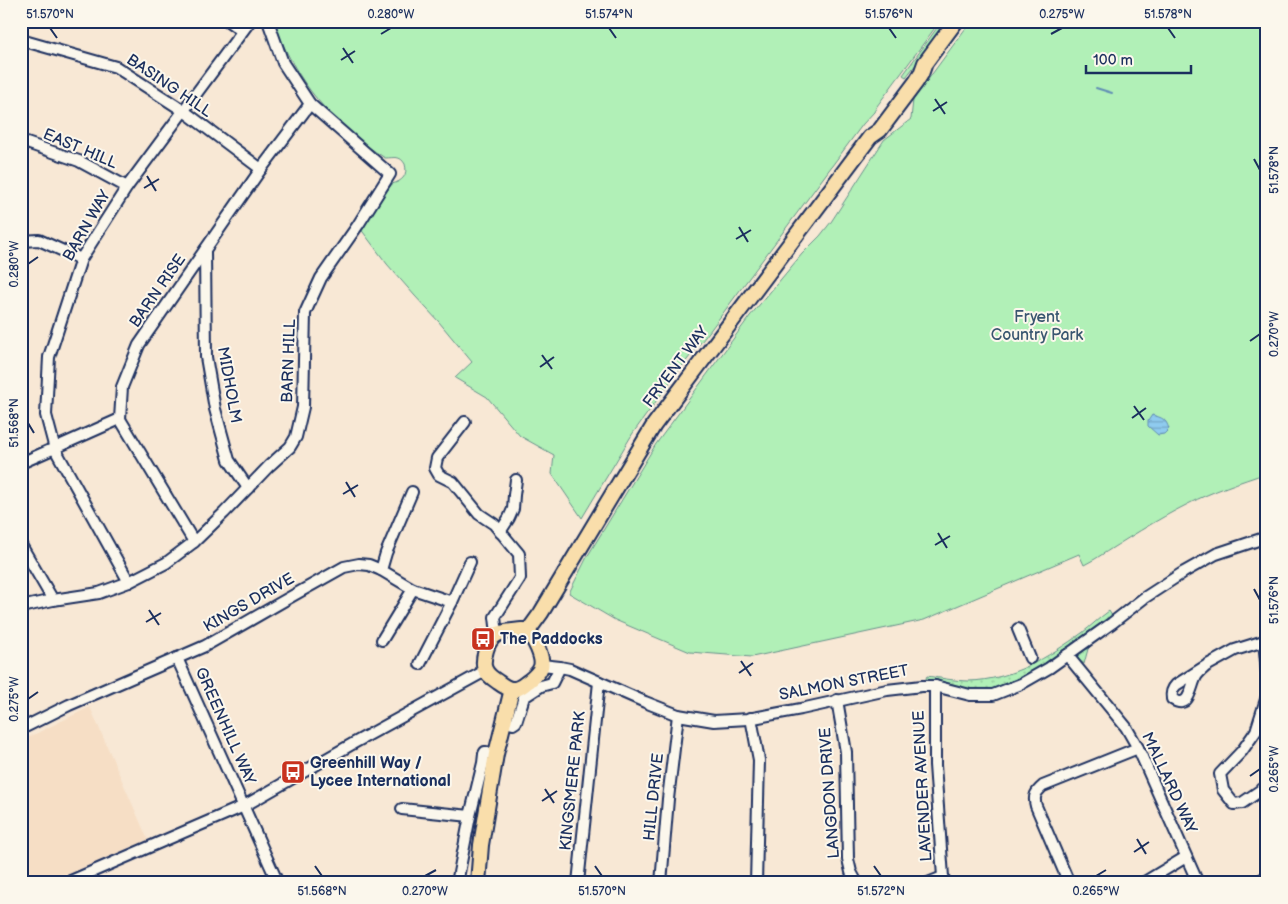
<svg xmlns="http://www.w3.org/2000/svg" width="1288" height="904" font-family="'Balsamiq Sans',sans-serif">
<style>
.built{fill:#f6dec5}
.grass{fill:url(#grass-dots);stroke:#66908a}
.green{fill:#b1f0b7;stroke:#66908a}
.water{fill:url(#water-rules);stroke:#618db5}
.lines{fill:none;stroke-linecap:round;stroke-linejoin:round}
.stream{stroke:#618db5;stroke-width:2}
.minor-casing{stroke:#1b2f5e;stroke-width:14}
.major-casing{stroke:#1b2f5e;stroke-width:18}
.minor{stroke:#fbf7ec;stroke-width:10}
.major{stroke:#f9deab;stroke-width:14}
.ticks{fill:none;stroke:#1b2f5e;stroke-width:2}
.labels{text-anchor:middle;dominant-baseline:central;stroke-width:4;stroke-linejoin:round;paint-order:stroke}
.street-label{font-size:16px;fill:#1b2f5e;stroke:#fbf7ec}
.park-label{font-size:16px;fill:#395670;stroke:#fbf7ec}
.poi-label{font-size:16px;font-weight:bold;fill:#1b2f5e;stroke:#fbf7ec;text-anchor:start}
.neatline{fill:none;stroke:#1b2f5e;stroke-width:2}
.ticks-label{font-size:12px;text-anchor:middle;fill:#1b2f5e}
</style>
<defs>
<pattern id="grass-dots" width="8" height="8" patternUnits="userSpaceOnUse" patternTransform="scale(1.25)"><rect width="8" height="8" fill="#b1f0b7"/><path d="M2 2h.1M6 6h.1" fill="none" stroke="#98cea0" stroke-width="1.8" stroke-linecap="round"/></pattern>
<pattern id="water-rules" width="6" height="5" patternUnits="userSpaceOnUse" patternTransform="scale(1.25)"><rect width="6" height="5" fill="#8fcbef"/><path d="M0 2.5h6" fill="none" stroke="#74a5c5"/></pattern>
</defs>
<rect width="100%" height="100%" fill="#f8e8d5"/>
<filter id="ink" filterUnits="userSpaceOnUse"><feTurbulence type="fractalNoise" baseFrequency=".02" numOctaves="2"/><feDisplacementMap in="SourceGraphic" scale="10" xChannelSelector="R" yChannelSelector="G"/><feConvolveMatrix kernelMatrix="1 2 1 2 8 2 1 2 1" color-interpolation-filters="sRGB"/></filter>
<g filter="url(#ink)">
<path class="built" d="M 90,707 L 148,840 L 49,883 L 21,883 L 21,741 Z"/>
<g class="grass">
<path d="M 942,21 L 950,21 L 906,77 L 903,75 Z"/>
<path d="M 961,21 L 967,21 L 920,83 L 917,82 Z"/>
<path d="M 1109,611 L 1112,616 L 1106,623 C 1075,645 1019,692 980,691 C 962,691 945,686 927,681 L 926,678 L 927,676 C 941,678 955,681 969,681 C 1012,680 1048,657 1082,633 C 1091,626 1099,618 1109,611 Z"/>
<path d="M 1090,644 L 1092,645 L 1088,649 L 1084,664 L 1080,661 L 1079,662 L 1077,656 L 1078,651 Z"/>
</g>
<g class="green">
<path d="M 274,21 L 940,21 L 877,106 L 874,112 L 863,124 L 709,332 L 676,374 L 633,433 L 582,518 L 552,474 L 554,455 L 520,436 L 487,397 L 455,378 L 472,362 L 439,322 L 415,296 L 387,264 L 360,228 L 392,184 C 403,181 408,175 405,164 C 400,155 394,158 385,158 C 333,125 294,81 274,21 Z"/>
<path d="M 971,21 L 1267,21 L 1267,473 C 1240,482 1213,491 1188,504 C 1156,520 1125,540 1095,559 L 1084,565 L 1079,554 L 924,620 L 752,657 L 690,652 L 615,620 L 569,593 L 587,557 L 656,444 L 750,316 L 802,254 L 820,236 L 831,222 L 884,140 L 911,119 L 913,100 Z"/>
</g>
<path class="water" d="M 1152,415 C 1163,418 1166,419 1169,429 L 1164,434 L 1158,435 L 1148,426 L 1148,421 Z"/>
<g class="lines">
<path class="stream" d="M 1096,88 L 1112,93"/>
<defs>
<g id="minor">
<path d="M 228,21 L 242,31"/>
<path d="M 21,40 L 116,67 L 184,111 L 261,169"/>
<path d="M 21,141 L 79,161 L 127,187"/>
<path d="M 21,241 L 39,240 L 81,259"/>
<path d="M 205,250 L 206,357 L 215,409 L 229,460 L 248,488"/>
<path d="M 120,419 L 122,387 L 139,345 L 261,169 L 310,104"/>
<path d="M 120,419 L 194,542"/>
<path d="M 465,422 L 437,458 L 435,468 L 439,475 L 453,482 L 479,514 L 494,524 L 519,554 L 520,578 L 495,617 L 497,634"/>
<path d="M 21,463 L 120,419"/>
<path d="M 500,532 L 509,518 L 513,509 L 514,495 L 516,480"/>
<path d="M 21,545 L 53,600"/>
<path d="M 381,570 L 386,553 L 412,492"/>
<path d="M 129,582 L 55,449 L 46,415 L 49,357 L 81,259 L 127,187 L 250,21"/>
<path d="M 21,607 L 53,600 L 99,593 L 129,582 L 166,563 L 194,542 L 224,513 L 269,466 L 290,447 L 296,437 L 303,407 L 305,313 L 321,278 L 358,225 L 390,174 L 310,104 L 283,63 L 268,21"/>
<path d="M 1018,629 L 1030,658"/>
<path d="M 382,640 L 413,589"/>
<path d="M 1264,641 L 1267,673"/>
<path d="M 1067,655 L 1126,727 L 1138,748 L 1198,883"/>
<path d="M 177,658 L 278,883"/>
<path d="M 420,664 L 452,602"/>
<path d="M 542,665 L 560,667 L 570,669 L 645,702 L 678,715 L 714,721 L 748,719 L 801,709 L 887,690 L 922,686 L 935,686 L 970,695 L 993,695 L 1021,684 L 1049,668 L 1112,623 L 1144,598 L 1184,572 L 1216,554 L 1267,537"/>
<path d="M 1206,666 C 1203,669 1199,672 1197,675 C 1190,685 1191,711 1172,699 C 1171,693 1172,689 1176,685 L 1206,666 L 1235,650 L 1267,640"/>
<path d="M 935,686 L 935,765 L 943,877 L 946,883"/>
<path d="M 1267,696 L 1256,731 L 1242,751 L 1220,774 L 1223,790 L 1234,804 L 1242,803 L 1267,786"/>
<path d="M 837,700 L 846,752 L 848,859 L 851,872 L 857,883"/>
<path d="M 751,718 L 759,760 L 756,883"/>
<path d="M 505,722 L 513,724 L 516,722 L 524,697 L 541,686 L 552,683 L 560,667"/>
<path d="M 21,729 L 69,705 L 205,646 L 294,595 L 344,567 L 359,564 L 369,565 L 381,570 L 413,589 L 452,602 L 470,562"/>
<path d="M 402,809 L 470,816"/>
<path d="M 66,883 L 244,806 L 354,743 L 485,671"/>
<path d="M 457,883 L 470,816 L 483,763 L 484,754 L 485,752 L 496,754"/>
<path d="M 578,883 L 599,682"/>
<path d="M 661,883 L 668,799 L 678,715"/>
<path d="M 928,883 L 943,877"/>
<path d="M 1069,883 L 1036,806 C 1033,796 1036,792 1043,786 L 1138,748"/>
<path d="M 1143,883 L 1186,857"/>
<path d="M 1257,883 L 1267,876"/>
</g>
<g id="major">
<path d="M 522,630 L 528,631 C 534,639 544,658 541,667 C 539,673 534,677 529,681 C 523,685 519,690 512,689 C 507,689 502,685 498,682 C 484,673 481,667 486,650 C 492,630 504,632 522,630 Z"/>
<path d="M 528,631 L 541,613 L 654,425 L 870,137 L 880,130 L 916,82 L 921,74 L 925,63 L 956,21"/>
<path d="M 478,883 L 481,845 L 496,754 L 512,689"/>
</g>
</defs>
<use href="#minor" class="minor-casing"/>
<use href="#major" class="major-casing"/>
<use href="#minor" class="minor"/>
<use href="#major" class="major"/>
</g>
</g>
<path class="ticks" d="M 50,28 L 57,38M 609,28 L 616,38M 889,28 L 896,38M 1168,28 L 1175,38M 381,34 L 391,28M 1051,34 L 1062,28M 343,48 L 353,63M 341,60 L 355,51M 935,99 L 945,114M 933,111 L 947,102M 1254,159 L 1260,170M 147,176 L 156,191M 144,188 L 159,179M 739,227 L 748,242M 736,239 L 751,230M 28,264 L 38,257M 1250,341 L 1260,334M 542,355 L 552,369M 540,367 L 554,357M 1134,406 L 1144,420M 1132,418 L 1146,408M 28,423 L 34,433M 346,482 L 355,497M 343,494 L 358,485M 938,533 L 947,548M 935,545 L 950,536M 1254,589 L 1260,600M 149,610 L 159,625M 146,622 L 161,613M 741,661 L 751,676M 739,673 L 753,663M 28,699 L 38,692M 1250,776 L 1260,769M 545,789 L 554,803M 542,801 L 557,791M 1137,839 L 1146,854M 1134,852 L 1149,842M 315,866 L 322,876M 595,866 L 602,876M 874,866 L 881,876M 425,876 L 436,870M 1096,876 L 1106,870"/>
<defs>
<symbol id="bus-square" viewBox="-11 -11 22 22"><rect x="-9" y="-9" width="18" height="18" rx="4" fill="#c8321e" stroke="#fbf7ec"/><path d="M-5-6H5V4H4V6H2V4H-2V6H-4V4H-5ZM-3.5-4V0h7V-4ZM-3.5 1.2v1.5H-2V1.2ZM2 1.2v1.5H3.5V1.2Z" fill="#fff"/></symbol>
</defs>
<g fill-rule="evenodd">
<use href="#bus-square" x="469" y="625" width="28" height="28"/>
<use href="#bus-square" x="279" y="758" width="28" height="28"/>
</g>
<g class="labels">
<g class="street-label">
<text transform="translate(169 86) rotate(34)">BASING HILL</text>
<text transform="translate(80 149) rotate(23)">EAST HILL</text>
<text transform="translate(87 226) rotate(-60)">BARN WAY</text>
<text transform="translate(158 291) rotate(-55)">BARN RISE</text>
<text transform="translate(289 361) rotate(-88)">BARN HILL</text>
<text transform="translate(676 367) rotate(-53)">FRYENT WAY</text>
<text transform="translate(229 385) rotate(80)">MIDHOLM</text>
<text transform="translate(249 603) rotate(-30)">KINGS DRIVE</text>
<text transform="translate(844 683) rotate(-11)">SALMON STREET</text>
<text transform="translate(225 726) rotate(66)">GREENHILL WAY</text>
<text transform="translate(573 781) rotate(-84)">KINGSMERE PARK</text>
<text transform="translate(1169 783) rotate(65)">MALLARD WAY</text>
<text transform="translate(923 786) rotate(-93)">LAVENDER AVENUE</text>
<text transform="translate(830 793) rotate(-94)">LANGDON DRIVE</text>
<text transform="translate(654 797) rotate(-84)">HILL DRIVE</text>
</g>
<g class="park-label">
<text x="1037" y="317">Fryent<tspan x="1037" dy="18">Country Park</tspan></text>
</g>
<g class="poi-label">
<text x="500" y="639">The Paddocks</text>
<text x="310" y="763">Greenhill Way /<tspan x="310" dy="18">Lycee International</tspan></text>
</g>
</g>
<rect width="1288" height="904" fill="none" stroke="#fbf7ec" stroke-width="55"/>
<path d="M1086 65v8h105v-8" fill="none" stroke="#1b2f5e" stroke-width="2.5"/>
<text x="1093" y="65" font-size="15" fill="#1b2f5e" stroke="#fbf7ec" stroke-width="4" paint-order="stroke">100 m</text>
<rect x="28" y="28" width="1232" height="848" class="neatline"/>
<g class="ticks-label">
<text x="50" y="18">51.570°N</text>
<text x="391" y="18">0.280°W</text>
<text x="609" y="18">51.574°N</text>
<text x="889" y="18">51.576°N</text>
<text x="1062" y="18">0.275°W</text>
<text x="1168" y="18">51.578°N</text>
<text transform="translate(1274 170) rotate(-90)" y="4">51.578°N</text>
<text transform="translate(14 264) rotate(-90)" y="4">0.280°W</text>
<text transform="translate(1274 334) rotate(-90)" y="4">0.270°W</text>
<text transform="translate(14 423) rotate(-90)" y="4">51.568°N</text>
<text transform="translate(1274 600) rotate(-90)" y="4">51.576°N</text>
<text transform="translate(14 699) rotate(-90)" y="4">0.275°W</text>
<text transform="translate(1274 769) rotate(-90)" y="4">0.265°W</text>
<text x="322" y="895">51.568°N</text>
<text x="425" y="895">0.270°W</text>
<text x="602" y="895">51.570°N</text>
<text x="881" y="895">51.572°N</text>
<text x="1096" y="895">0.265°W</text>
</g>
</svg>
